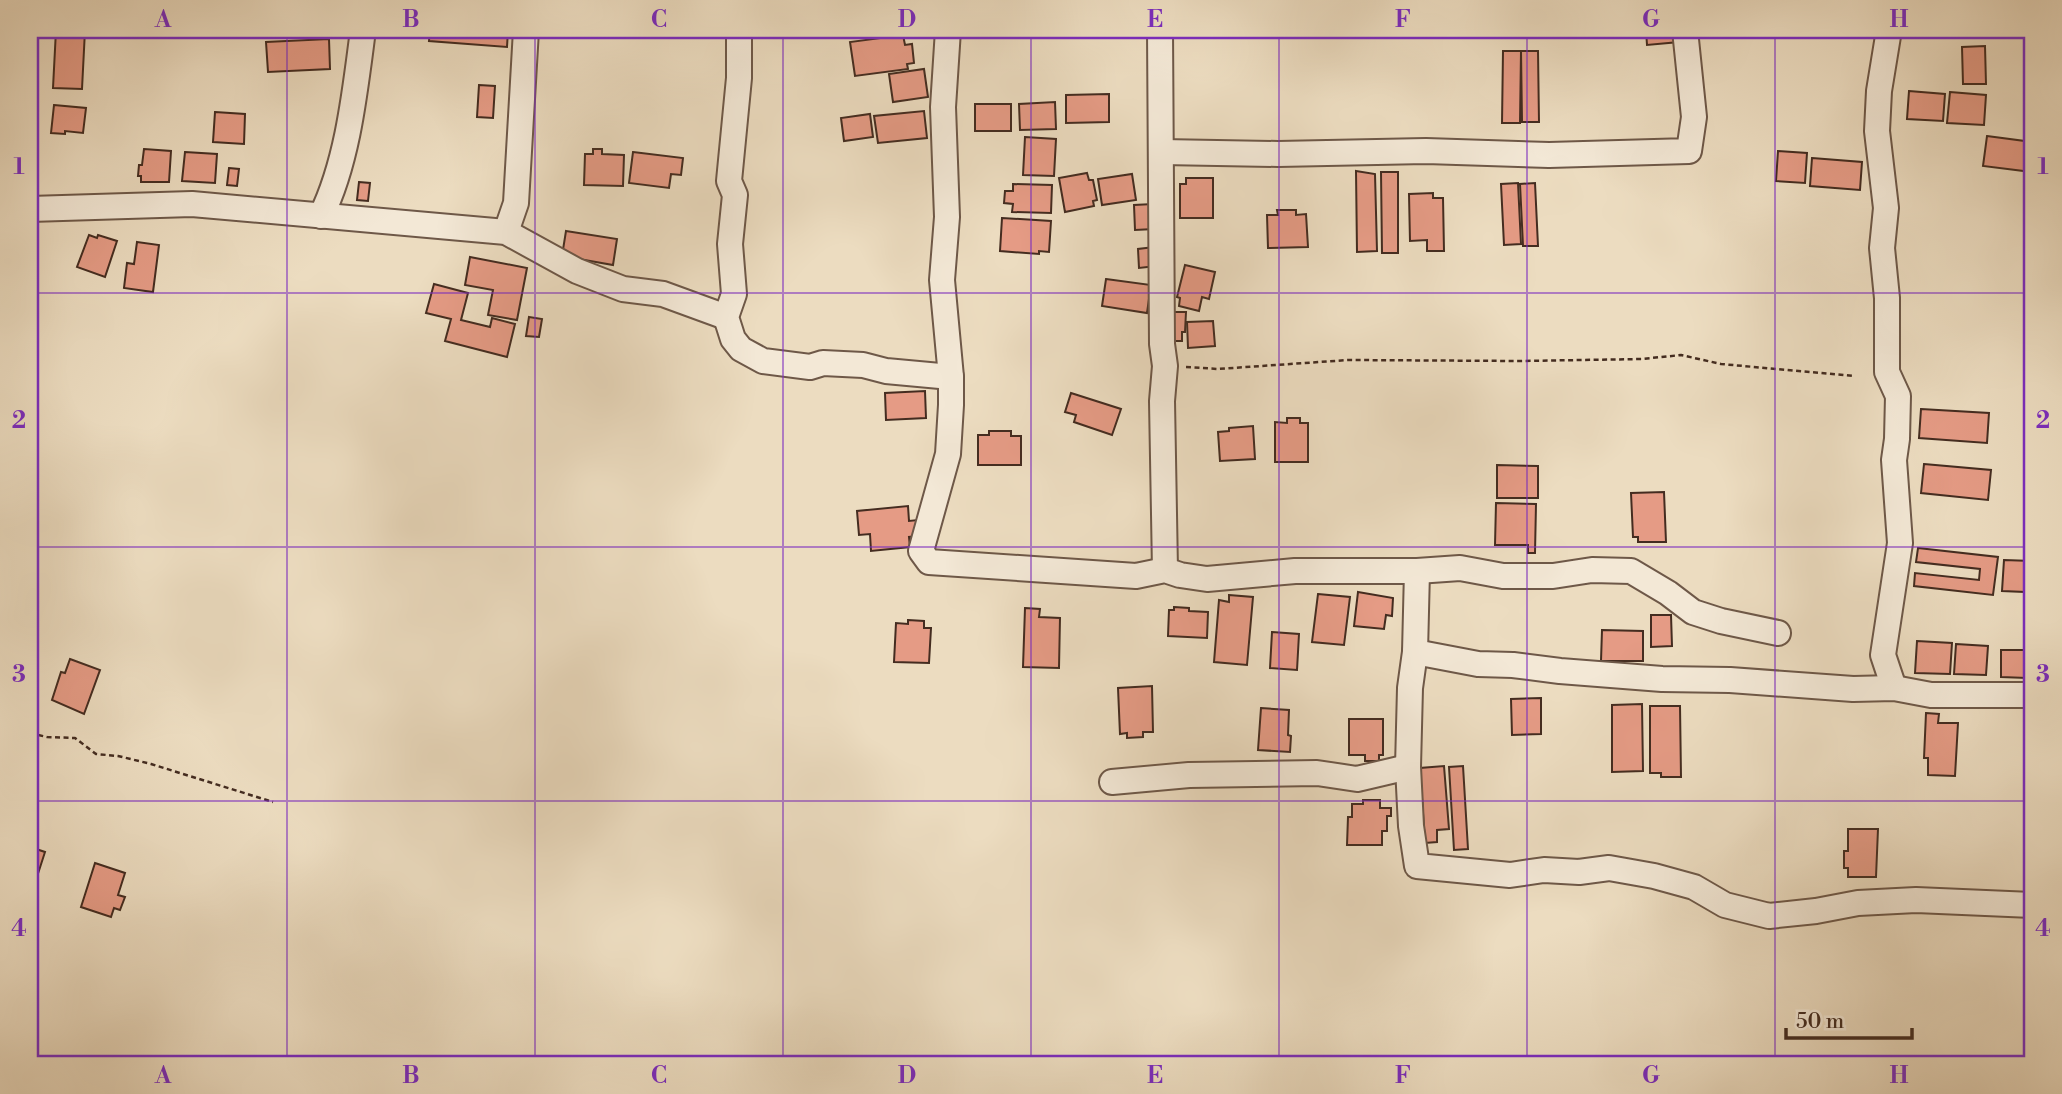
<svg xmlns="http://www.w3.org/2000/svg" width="2062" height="1094" font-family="'Libre Bodoni',serif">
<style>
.building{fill:#e59b85;stroke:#442c20;stroke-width:2}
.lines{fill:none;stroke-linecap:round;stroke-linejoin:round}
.minor-casing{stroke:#6e5848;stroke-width:28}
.path{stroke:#442c20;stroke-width:2.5;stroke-dasharray:5 3.5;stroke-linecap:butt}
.minor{stroke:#f3e8d6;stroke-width:24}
.grid{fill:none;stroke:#7b2cbf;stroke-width:2;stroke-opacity:0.55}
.neatline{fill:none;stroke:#7b2cbf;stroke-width:2.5}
.grid-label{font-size:23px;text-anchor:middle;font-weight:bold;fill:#7b2cbf}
</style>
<rect width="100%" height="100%" fill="#ecdcc0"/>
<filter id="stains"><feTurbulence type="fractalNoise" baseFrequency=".00286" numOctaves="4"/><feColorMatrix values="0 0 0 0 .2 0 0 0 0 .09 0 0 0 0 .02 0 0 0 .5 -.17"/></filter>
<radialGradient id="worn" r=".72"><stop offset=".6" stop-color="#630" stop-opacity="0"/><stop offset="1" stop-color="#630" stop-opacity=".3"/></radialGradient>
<g class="building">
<path d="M 56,30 L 85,30 L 82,89 L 53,88 Z"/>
<path d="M 430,30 L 508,30 L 507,47 L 429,41 Z"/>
<path d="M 1646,30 L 1678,30 L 1679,42 L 1647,45 Z"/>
<path d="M 903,35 L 905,45 L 912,44 L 914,63 L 907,64 L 908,69 L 855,76 L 850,42 Z"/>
<path d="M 329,39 L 330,69 L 268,72 L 266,42 Z"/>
<path d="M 1985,46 L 1986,84 L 1963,84 L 1962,47 Z"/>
<path d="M 1503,51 L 1521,51 L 1520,123 L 1502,123 Z"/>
<path d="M 1521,51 L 1538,51 L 1539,122 L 1522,122 Z"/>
<path d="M 924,69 L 928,97 L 893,102 L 889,74 Z"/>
<path d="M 479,85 L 495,86 L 493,118 L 477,117 Z"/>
<path d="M 1909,91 L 1945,94 L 1943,121 L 1907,119 Z"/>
<path d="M 1950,92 L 1986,95 L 1984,125 L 1947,123 Z"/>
<path d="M 1109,94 L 1109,122 L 1066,123 L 1066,95 Z"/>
<path d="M 1055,102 L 1056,129 L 1020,130 L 1019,104 Z"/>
<rect x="975" y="104" width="36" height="27"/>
<path d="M 54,105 L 86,108 L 83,133 L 65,131 L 65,134 L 51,133 Z"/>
<path d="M 924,111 L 927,138 L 878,143 L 874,116 Z"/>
<path d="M 215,112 L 245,114 L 244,144 L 213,142 Z"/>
<path d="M 870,114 L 873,137 L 844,141 L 841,118 Z"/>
<path d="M 1987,136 L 2032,142 L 2032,172 L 1983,166 Z"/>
<path d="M 1025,137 L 1056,139 L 1054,176 L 1023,175 Z"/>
<path d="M 144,149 L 171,151 L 169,182 L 141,182 L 141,176 L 138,176 L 139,165 L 142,165 Z"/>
<path d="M 593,149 L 602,149 L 602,154 L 624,155 L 623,186 L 584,185 L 585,154 L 593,154 Z"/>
<path d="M 1778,151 L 1807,153 L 1805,183 L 1776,181 Z"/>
<path d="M 185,152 L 217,154 L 215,183 L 182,181 Z"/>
<path d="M 633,152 L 683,158 L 681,175 L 671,174 L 669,188 L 629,183 Z"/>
<path d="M 1812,158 L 1862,162 L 1860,190 L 1810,186 Z"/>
<path d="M 229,168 L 239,169 L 237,186 L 227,185 Z"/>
<path d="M 1356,171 L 1375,174 L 1377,251 L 1357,252 Z"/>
<path d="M 1381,172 L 1398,172 L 1398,253 L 1382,253 Z"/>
<path d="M 1087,173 L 1089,180 L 1093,180 L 1097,200 L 1093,201 L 1094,206 L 1065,212 L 1059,178 Z"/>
<path d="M 1132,174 L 1136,200 L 1102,205 L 1098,179 Z"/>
<path d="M 1186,178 L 1213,178 L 1213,218 L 1180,218 L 1180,184 L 1186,184 Z"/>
<path d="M 359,182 L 370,183 L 368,201 L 357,200 Z"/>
<path d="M 1518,183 L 1521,244 L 1504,245 L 1501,184 Z"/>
<path d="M 1535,183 L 1538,246 L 1523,246 L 1520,184 Z"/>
<path d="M 1013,184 L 1052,185 L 1051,213 L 1012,212 L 1013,204 L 1004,203 L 1005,191 L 1013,191 Z"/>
<path d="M 1433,193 L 1433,198 L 1443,198 L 1444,251 L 1427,251 L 1427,240 L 1410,241 L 1409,194 Z"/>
<path d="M 1153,204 L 1154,229 L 1135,230 L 1134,205 Z"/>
<path d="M 1277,210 L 1296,210 L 1296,215 L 1306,214 L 1308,247 L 1268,248 L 1267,215 L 1278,215 Z"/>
<path d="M 1002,218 L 1051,221 L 1049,252 L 1039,251 L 1039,254 L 1000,251 Z"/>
<path d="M 566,231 L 617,239 L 613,265 L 562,256 Z"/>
<path d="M 89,235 L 97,238 L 98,235 L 117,241 L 105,277 L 77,267 Z"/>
<path d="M 137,242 L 159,245 L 153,292 L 124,288 L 127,263 L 134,264 Z"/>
<path d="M 1154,247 L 1156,266 L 1139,268 L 1138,249 Z"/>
<path d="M 470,257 L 527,268 L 517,320 L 488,315 L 493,290 L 465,285 Z"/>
<path d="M 1185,265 L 1215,272 L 1209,299 L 1202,297 L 1199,311 L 1179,306 L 1180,298 L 1177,297 Z"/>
<path d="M 1106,279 L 1151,285 L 1147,313 L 1102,306 Z"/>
<path d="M 434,284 L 468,293 L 461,320 L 490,327 L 492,318 L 515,324 L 507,357 L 445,341 L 451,319 L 426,313 Z"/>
<path d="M 1171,312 L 1186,312 L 1185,332 L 1182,332 L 1182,341 L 1171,341 Z"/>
<path d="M 529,317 L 542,319 L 539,337 L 526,336 Z"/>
<path d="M 1213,321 L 1215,346 L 1188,348 L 1187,322 Z"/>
<path d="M 925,391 L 926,418 L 886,420 L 885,393 Z"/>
<path d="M 1071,393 L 1121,409 L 1112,435 L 1074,422 L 1076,415 L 1065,412 Z"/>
<path d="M 1921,409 L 1989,413 L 1987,443 L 1919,438 Z"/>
<path d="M 1287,418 L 1300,418 L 1300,423 L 1308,423 L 1308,462 L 1275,462 L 1275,422 L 1287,423 Z"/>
<path d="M 1253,426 L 1255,459 L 1220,461 L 1218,432 L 1229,431 L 1229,428 Z"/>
<path d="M 989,431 L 1011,431 L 1011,436 L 1021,436 L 1021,465 L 978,465 L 978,435 L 989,435 Z"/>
<path d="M 1924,464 L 1991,470 L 1988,500 L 1921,493 Z"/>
<path d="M 1497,465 L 1538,466 L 1538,498 L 1497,498 Z"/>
<path d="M 1664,492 L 1666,542 L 1638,542 L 1638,537 L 1633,537 L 1631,493 Z"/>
<path d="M 1496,503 L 1536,504 L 1535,553 L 1528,553 L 1528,545 L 1495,545 Z"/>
<path d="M 908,506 L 909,521 L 918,520 L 920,536 L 909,537 L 910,547 L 871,551 L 870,534 L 859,535 L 857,511 Z"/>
<path d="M 1918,548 L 1998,557 L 1993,595 L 1914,586 L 1915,573 L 1979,580 L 1980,569 L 1916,562 Z"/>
<path d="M 2004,560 L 2032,561 L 2032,595 L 2025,595 L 2025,592 L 2002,591 Z"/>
<path d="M 1358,592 L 1393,598 L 1392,616 L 1386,615 L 1384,629 L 1354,626 Z"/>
<path d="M 1318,594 L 1350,597 L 1344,645 L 1312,642 Z"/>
<path d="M 1229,595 L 1253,597 L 1247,665 L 1214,662 L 1219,600 L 1229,602 Z"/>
<path d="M 1174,607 L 1189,608 L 1189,611 L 1208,612 L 1207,638 L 1168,636 L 1169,610 L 1174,610 Z"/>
<path d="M 1025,608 L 1040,609 L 1039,617 L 1060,618 L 1059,668 L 1023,667 Z"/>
<path d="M 1651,615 L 1671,615 L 1672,646 L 1651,647 Z"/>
<path d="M 908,620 L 924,621 L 924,628 L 931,628 L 929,663 L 894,662 L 896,623 L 908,624 Z"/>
<path d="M 1602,630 L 1643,631 L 1643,661 L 1601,661 Z"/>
<path d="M 1272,632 L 1299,634 L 1297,670 L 1270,668 Z"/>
<path d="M 1917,641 L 1952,643 L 1950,674 L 1915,673 Z"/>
<path d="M 1956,644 L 1988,646 L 1986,675 L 1954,674 Z"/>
<path d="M 2001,650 L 2027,650 L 2027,678 L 2001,677 Z"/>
<path d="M 70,659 L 100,670 L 84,714 L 52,700 L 61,672 L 65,673 Z"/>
<path d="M 1152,686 L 1153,732 L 1143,732 L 1143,737 L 1127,738 L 1127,733 L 1120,734 L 1118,688 Z"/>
<path d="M 1541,698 L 1541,734 L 1512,735 L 1511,699 Z"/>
<path d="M 1642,704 L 1643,771 L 1612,772 L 1612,705 Z"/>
<path d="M 1650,706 L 1680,706 L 1681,777 L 1661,777 L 1661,773 L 1650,773 Z"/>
<path d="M 1261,708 L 1289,710 L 1288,735 L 1291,736 L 1290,752 L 1258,750 Z"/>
<path d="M 1926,713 L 1939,714 L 1938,723 L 1958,723 L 1955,776 L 1928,775 L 1928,758 L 1924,758 Z"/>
<path d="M 1349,719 L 1383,719 L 1383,755 L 1379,755 L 1379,761 L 1365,761 L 1365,755 L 1349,755 Z"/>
<path d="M 1444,766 L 1449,829 L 1437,830 L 1437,842 L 1425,843 L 1420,768 Z"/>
<path d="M 1463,766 L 1468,849 L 1454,850 L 1449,767 Z"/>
<path d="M 1363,800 L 1380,800 L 1380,808 L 1391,808 L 1391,816 L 1387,816 L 1387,831 L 1382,831 L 1382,845 L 1347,845 L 1348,817 L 1352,817 L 1352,804 L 1363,804 Z"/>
<path d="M 1848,829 L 1878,829 L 1876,877 L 1848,877 L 1848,868 L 1844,868 L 1844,851 L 1848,851 Z"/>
<path d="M 30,847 L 45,852 L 35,883 L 30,881 Z"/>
<path d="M 95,863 L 125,873 L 118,895 L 125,897 L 120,910 L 114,908 L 111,917 L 81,907 Z"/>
</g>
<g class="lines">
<defs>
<g id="minor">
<path d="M 739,30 L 739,78 L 729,181 L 735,195 L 730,244 L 734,294 L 726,317 L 733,339 L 741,349 L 763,361 L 810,367 L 823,363 L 863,365 L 886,371 L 951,377"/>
<path d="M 948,30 L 943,107 L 947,217 L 942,280 L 951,377 L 951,405 L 948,454 L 921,551 L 929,562 L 1136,576 L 1165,570 L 1180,575 L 1207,579 L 1295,571 L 1417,571 L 1460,568 L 1503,576 L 1553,576 L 1592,570 L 1631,571 L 1668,593 L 1693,612 L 1721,621 L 1778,633"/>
<path d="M 1160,30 L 1162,344 L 1165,366 L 1162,401 L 1165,570"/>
<path d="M 1889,30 L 1879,91 L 1877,131 L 1886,208 L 1882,248 L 1887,298 L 1887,372 L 1898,396 L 1897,439 L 1894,460 L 1900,543 L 1883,655 L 1894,688"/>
<path d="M 1162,152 L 1278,154 L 1426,151 L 1549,155 L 1689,151 L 1694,117 L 1685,30"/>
<path d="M 30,209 L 192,204 L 506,232 L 577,271 L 623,289 L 663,294 L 726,317"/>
<path d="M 321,216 C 348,161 355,91 363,30"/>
<path d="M 506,232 L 516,203 L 526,30"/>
<path d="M 1417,571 L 1415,652 L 1410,688 L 1408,767 L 1411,826 L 1417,866 L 1510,875 L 1544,870 L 1579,872 L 1609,868 L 1654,876 L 1694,887 L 1725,905 L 1769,916 L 1816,911 L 1858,903 L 1916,900 L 2032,905"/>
<path d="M 1415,652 L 1478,664 L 1513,665 L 1560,671 L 1662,679 L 1730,680 L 1853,689 L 1894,688 L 1931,695 L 2032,695"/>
<path d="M 1112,782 L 1189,775 L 1317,773 L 1357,779 L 1408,767"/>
</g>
</defs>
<use href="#minor" class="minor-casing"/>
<g class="path">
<path d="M 1186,367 L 1218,369 L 1348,360 L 1520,361 L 1642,359 L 1681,355 L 1721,364 L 1855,376"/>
<path d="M 30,733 L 47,737 L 75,738 L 96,754 L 118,756 L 151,764 L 273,802"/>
</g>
<use href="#minor" class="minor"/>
</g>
<path class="grid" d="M 287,30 L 287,1064M 535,30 L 535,1064M 783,30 L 783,1064M 1031,30 L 1031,1064M 1279,30 L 1279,1064M 1527,30 L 1527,1064M 1775,30 L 1775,1064M 30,293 L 2032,293M 30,547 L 2032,547M 30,801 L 2032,801"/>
<rect width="2062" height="1094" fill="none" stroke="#ecdcc0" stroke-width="77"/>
<path d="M1786 1028v10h126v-10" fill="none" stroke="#442c20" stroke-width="3.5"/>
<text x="1796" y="1028" font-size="21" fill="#442c20" stroke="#f3e8d6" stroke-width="5" paint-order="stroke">50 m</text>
<rect x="38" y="38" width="1986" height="1018" class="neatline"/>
<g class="grid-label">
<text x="163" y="27">A</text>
<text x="411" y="27">B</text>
<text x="659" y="27">C</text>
<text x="907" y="27">D</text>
<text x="1155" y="27">E</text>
<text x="1403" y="27">F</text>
<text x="1651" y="27">G</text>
<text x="1899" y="27">H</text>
<text x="19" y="174">1</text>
<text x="2043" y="174">1</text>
<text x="19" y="428">2</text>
<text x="2043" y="428">2</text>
<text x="19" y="682">3</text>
<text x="2043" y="682">3</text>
<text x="19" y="936">4</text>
<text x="2043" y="936">4</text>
<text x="163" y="1083">A</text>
<text x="411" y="1083">B</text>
<text x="659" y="1083">C</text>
<text x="907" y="1083">D</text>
<text x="1155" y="1083">E</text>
<text x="1403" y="1083">F</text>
<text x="1651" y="1083">G</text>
<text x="1899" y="1083">H</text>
</g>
<rect width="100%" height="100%" filter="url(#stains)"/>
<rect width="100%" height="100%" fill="url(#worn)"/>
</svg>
